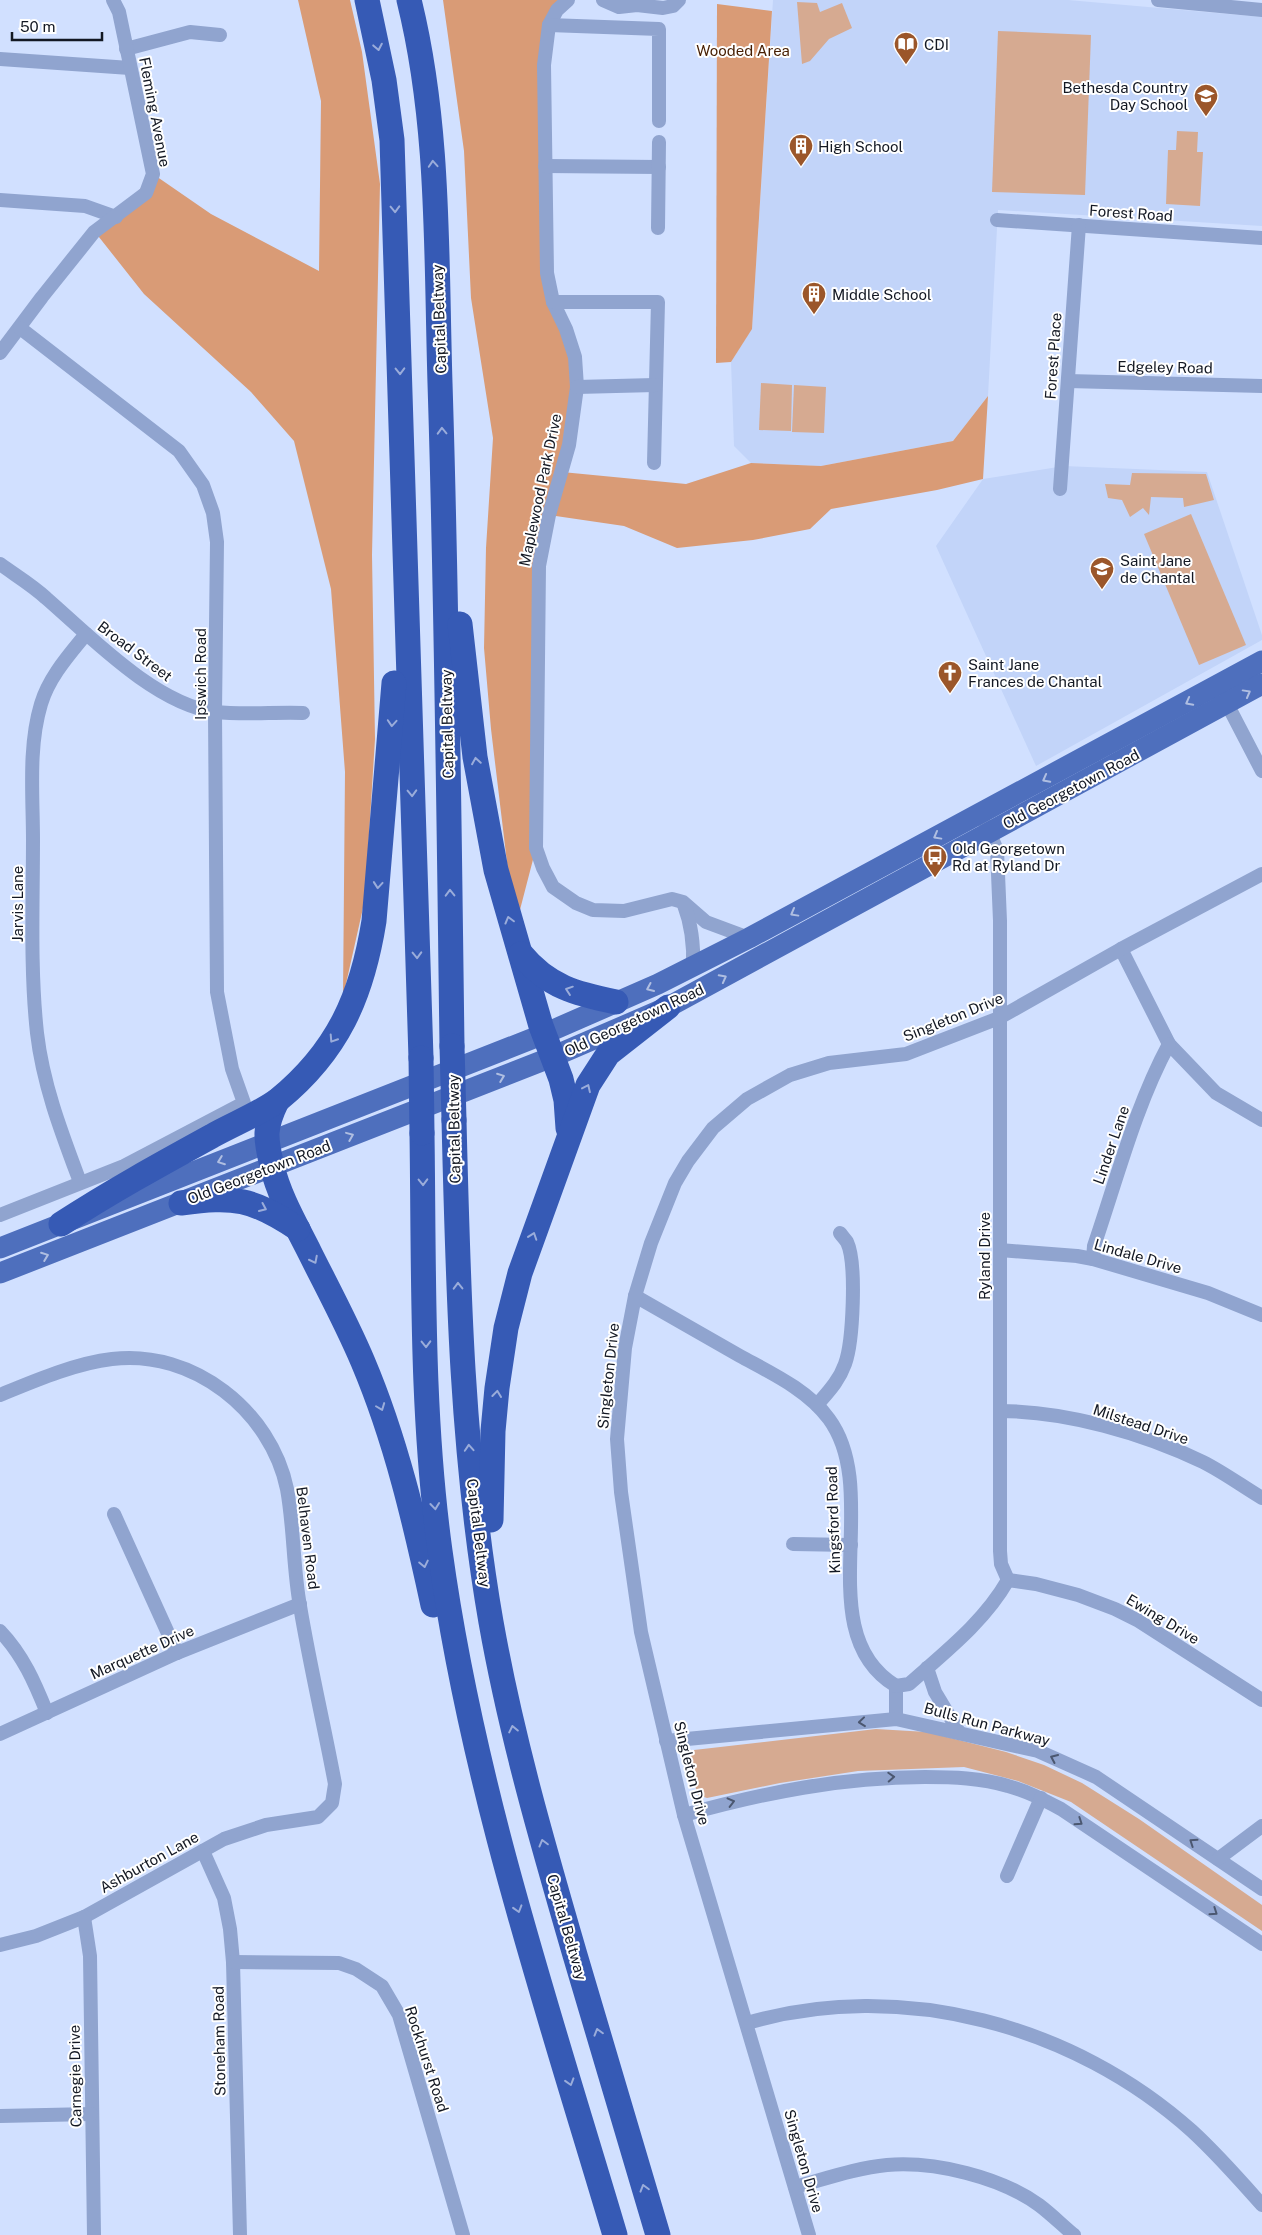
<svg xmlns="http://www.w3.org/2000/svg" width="1262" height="2235" font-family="'Public Sans',sans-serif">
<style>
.built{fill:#c2d4f9}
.green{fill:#d6aa91}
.forest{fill:#d99b76}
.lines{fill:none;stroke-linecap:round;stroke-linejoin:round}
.minor{stroke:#90a4cf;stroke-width:14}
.primary{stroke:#4e6fbd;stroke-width:21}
.motorway{stroke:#365ab5;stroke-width:25}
.motorway-bridge{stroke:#365ab5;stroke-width:25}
.oneway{stroke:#9aacda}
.oneway2{stroke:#afbee1}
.oneway3{stroke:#4b5770}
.labels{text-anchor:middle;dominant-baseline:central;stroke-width:4;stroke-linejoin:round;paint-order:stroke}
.poi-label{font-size:15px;fill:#131823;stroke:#fff;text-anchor:start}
.park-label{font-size:15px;fill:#461e02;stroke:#fff}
.street-label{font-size:15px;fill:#131823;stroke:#fff}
</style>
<rect width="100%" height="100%" fill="#d1e0ff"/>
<g class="built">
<path d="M 773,0 L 1068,0 L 1262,17 L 1262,226 L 998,210 L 988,396 L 953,441 L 821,466 L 751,463 L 734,446 L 731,362 L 752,328 Z"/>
<path d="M 1064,466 L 1207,472 L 1262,635 L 1262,640 L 1036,766 L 936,546 L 983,479 Z"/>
</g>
<g class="green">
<path d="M 797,2 L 817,3 L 820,12 L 842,3 L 852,28 L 829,39 L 810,61 L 802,64 Z"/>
<path d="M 998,31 L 1091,35 L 1085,195 L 992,192 Z"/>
<path d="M 1177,131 L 1198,132 L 1197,152 L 1203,152 L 1200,206 L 1166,204 L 1168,150 L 1176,150 Z"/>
<path d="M 761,383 L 792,385 L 791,431 L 759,430 Z"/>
<path d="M 794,385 L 826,387 L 824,433 L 792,432 Z"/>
<path d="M 1132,473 L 1206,474 L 1214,500 L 1184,507 L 1183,498 L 1151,497 L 1149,515 L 1143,508 L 1130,517 L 1122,500 L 1108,498 L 1105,484 L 1130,485 Z"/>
<path d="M 1191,514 L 1246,645 L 1199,665 L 1144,534 Z"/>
<path d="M 876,1729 L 927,1732 L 1006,1752 L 1044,1765 L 1082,1783 L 1139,1819 L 1262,1905 L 1262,1931 L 1071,1802 L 1018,1781 L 964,1767 L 858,1771 L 780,1783 L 707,1798 L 698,1795 L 687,1761 L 694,1750 Z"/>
</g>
<g class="forest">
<path d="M 298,0 L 350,0 L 362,52 L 380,184 L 372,555 L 375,739 L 365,899 L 343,997 L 345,772 L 331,589 L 294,441 L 251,392 L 144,294 L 95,232 L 116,217 L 153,174 L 211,214 L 319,271 L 321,101 Z"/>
<path d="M 443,0 L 568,0 L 549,25 L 547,273 L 575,357 L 562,472 L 686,484 L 751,463 L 821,466 L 953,441 L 988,396 L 983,479 L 937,490 L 831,509 L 810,529 L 753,540 L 677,548 L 624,526 L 549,515 L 539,566 L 536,848 L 515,929 L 491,729 L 484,648 L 486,548 L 493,438 L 471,298 L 464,151 Z"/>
<path d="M 717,4 L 772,11 L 752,329 L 731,362 L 716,363 Z"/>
</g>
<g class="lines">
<g class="minor">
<path d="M 568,0 L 557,10 L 549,25 L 544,65 L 547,273 L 553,302 L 566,329 L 575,357 L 577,387 L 569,445 L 549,515 L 539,566 L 536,848 L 543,868 L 553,887 L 576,903 L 593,910 L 624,911 L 672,899 L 683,902 L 706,922 L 749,938"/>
<path d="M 603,0 L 619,7 L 637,5 L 663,8 L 673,6 L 679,0"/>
<path d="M 1158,0 L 1262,10"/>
<path d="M 549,25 L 659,29 L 659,121"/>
<path d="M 126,49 L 190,32 L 220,35"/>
<path d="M 0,59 L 130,68"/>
<path d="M 545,166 L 659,167"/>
<path d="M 0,200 L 85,206 L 116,217"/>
<path d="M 997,220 L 1262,238"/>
<path d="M 658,228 L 659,142"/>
<path d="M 553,302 L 658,302 L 654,463"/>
<path d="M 0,353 L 42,297 L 94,232 L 146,193 L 153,174 L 119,12 L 113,0"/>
<path d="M 1068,381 L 1262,386"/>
<path d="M 577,387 L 655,385"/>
<path d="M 1060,489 L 1079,225"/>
<path d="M 0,564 C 15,575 32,585 46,598 C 91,637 155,704 215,712 C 244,715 275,712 303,713"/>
<path d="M 1223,696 L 1262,771"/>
<path d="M 684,905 C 692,926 694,945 693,967"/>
<path d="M 1121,949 L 1169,1044 L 1216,1093 L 1262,1120"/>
<path d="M 80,1182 C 62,1134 43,1085 37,1033 C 30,969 33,904 33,840 C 33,796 28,747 41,704 C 49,677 69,655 86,634"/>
<path d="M 0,1215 L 124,1166 L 244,1103 L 232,1069 L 217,992 L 215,712 L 217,542 L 213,513 L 203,485 L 179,451 L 20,328"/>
<path d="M 1000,1250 L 1077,1256 L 1093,1259 L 1208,1293 L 1262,1315"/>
<path d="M 1093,1259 L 1094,1246 C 1117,1179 1135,1107 1169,1044"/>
<path d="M 635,1296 C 670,1316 705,1336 740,1356 C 771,1373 808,1390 829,1419 C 884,1494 808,1633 896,1686 L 896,1719"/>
<path d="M 0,1395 C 34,1381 76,1363 112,1359 C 193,1349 271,1411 287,1489 C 294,1527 293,1568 300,1606 C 310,1666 324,1725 335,1784 L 332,1803 L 318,1817 L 266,1825 L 224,1839 L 84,1917 L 36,1936 L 0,1945"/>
<path d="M 817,1405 C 828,1392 839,1381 845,1364 C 853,1342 857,1263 847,1242 C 845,1239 842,1236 840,1233"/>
<path d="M 1000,1411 C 1066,1411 1143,1433 1203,1462 C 1223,1472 1242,1486 1262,1498"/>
<path d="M 114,1514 L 177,1653"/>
<path d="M 793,1544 L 851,1545"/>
<path d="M 1008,1580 L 1036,1584 L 1078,1595 L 1115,1609 L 1139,1621 L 1262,1700"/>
<path d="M 0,1631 C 23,1655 35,1683 47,1713"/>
<path d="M 927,1668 L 935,1692 L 959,1732"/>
<path d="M 896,1686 L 909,1684 C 945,1652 984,1622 1008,1580 L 1001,1564 L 1000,1551 L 1000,921 L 997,850 L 986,825"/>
<path d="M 0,1734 L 177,1653 L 300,1604"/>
<path d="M 666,1741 L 896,1719 L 1038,1751 L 1096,1777 L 1262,1889"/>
<path d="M 684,1815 C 763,1793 842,1777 925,1777 C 953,1777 981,1778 1008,1786 C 1027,1791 1044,1800 1061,1809 L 1262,1944"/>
<path d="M 203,1851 L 224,1898 L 230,1929 L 233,1962 L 240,2235"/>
<path d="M 1218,1859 L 1262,1826"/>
<path d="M 1007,1876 L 1041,1798"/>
<path d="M 84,1917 L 90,1956 L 94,2235"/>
<path d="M 233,1962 L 339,1963 L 356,1969 L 382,1986 L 399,2015 L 463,2235"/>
<path d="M 747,2023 C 901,1978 1074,2025 1192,2131 C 1216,2153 1240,2180 1262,2205"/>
<path d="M 0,2116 L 91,2114"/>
<path d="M 795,2187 C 825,2179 856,2168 887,2165 C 935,2161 1000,2177 1039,2205 C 1051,2214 1062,2225 1074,2235"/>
<path d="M 809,2235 L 684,1815 L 641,1632 L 621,1492 L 617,1439 L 625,1348 L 635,1296 L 651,1243 L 675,1183 L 688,1161 L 713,1128 L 747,1099 L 790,1075 L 829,1063 L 906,1054 L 999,1018 L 1121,949 L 1262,874"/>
</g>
<g class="primary">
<path d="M 0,1248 L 544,1034 L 658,984 L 749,938 L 1262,661"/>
<path d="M 0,1273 L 552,1057 L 668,1007 L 1262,684"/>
</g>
<g class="motorway">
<path d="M 367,0 L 384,80 L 392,140 L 421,1058"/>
<path d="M 409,0 C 440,125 436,255 440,383 C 447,604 449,825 452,1046"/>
<path d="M 460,624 L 475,757 L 496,870 L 541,1026 L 561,1079 L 566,1100 L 568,1128"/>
<path d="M 521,954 C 548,987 577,994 616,1002"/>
<path d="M 277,1101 C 264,1128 265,1137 272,1166 C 279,1196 296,1225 310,1253 C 328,1289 347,1324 363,1362 C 396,1440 415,1522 433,1605"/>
<path d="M 454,1120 C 458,1287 462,1456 491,1622 C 511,1735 543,1845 575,1955 C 603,2048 630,2142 658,2235"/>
<path d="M 422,1133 C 424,1272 421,1413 440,1551 C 472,1785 548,2009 615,2235"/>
<path d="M 181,1203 C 234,1196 252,1198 298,1229"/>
<path d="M 61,1224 C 110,1192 161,1164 212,1136 C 231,1125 261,1113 278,1100 C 338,1051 362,996 374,921 L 394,683"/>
<path d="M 491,1520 L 493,1431 L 497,1388 L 506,1328 L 520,1273 L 588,1085 L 608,1054 L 668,1007"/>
</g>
<g class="motorway-bridge">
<path d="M 452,1046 L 454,1120"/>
<path d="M 421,1058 L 422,1133"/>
</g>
</g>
<defs><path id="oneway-chevron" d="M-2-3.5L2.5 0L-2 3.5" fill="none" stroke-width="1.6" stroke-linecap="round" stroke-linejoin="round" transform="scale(1.25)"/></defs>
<g class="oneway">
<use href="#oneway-chevron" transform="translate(378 47) rotate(79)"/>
<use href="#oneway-chevron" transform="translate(433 164) rotate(-94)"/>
<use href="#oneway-chevron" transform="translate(395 209) rotate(88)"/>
<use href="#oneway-chevron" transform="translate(400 371) rotate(89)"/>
<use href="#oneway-chevron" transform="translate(442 431) rotate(-92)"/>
<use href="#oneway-chevron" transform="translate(392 723) rotate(94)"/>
<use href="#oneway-chevron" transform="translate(476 761) rotate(-99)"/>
<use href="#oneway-chevron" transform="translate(412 793) rotate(88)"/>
<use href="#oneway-chevron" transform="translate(378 885) rotate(95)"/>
<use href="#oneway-chevron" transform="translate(450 893) rotate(-91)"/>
<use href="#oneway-chevron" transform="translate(509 920) rotate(-105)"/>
<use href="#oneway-chevron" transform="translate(417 955) rotate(88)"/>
<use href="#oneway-chevron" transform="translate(569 990) rotate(-161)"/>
<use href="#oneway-chevron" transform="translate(333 1039) rotate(123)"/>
<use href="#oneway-chevron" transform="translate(587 1088) rotate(-65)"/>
<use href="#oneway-chevron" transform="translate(423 1182) rotate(89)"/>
<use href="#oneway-chevron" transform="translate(263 1208) rotate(24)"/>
<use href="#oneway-chevron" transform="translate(533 1236) rotate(-71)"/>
<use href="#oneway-chevron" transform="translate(314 1260) rotate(63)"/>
<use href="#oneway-chevron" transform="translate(458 1286) rotate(-91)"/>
<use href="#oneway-chevron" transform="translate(426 1344) rotate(89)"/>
<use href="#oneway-chevron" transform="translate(497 1394) rotate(-83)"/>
<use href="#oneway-chevron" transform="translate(381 1407) rotate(69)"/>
<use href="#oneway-chevron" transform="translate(469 1448) rotate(-94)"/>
<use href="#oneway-chevron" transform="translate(435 1506) rotate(84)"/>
<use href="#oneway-chevron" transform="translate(424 1564) rotate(78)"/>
<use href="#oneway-chevron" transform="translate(513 1729) rotate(-102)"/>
<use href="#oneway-chevron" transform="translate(543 1843) rotate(-105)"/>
<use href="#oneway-chevron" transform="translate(518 1909) rotate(73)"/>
<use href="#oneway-chevron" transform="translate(598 2032) rotate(-106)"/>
<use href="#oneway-chevron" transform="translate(570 2082) rotate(73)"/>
<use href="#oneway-chevron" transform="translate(644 2188) rotate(-106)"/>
</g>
<g class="oneway2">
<use href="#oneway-chevron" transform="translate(1247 693) rotate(-29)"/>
<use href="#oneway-chevron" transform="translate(1189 702) rotate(152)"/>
<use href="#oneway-chevron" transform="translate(1046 779) rotate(152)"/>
<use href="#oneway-chevron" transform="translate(937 836) rotate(151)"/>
<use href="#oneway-chevron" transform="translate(794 913) rotate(151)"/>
<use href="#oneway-chevron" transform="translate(723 978) rotate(-28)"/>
<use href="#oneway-chevron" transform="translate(650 988) rotate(156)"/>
<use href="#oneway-chevron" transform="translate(501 1077) rotate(-21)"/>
<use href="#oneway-chevron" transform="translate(350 1136) rotate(-22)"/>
<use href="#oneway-chevron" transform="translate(221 1161) rotate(159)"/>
<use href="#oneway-chevron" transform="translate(45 1256) rotate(-21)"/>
</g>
<g class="oneway3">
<use href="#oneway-chevron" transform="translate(862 1722) rotate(174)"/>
<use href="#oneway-chevron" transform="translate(1054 1758) rotate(-156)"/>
<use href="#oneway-chevron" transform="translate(891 1777) rotate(-3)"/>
<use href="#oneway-chevron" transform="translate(731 1802) rotate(-14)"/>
<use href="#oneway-chevron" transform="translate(1079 1822) rotate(34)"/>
<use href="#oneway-chevron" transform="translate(1193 1842) rotate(-146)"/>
<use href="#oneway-chevron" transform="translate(1214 1912) rotate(34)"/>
</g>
<defs>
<symbol id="library-pin" viewBox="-11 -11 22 30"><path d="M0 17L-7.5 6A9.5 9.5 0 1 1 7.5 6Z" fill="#9b562a" stroke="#fff"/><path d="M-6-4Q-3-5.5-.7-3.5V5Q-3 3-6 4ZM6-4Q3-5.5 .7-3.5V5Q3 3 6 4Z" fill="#fff"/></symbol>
<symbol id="school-pin" viewBox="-11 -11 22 30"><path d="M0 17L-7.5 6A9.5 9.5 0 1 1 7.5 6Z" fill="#9b562a" stroke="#fff"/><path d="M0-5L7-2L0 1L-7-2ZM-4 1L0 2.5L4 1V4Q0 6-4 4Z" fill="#fff"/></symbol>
<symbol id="building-pin" viewBox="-11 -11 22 30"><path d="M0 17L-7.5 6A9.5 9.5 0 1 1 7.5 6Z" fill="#9b562a" stroke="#fff"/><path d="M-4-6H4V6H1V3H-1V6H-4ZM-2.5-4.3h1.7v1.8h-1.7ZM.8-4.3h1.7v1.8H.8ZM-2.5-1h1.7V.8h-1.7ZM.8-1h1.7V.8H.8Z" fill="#fff"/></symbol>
<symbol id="church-pin" viewBox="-11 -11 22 30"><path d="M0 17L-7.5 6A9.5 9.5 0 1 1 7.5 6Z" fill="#9b562a" stroke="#fff"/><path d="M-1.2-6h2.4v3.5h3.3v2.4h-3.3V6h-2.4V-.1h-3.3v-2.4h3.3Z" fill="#fff"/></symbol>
<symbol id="bus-pin" viewBox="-11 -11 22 30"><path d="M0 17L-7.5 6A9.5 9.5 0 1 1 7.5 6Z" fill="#9b562a" stroke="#fff"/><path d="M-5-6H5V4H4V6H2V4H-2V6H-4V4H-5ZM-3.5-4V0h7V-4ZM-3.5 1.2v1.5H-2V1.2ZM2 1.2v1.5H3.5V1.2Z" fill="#fff"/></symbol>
</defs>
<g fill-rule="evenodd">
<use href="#library-pin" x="892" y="30" width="28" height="38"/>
<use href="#school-pin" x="1192" y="82" width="28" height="38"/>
<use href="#building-pin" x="787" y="132" width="28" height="38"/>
<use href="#building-pin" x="800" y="280" width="28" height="38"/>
<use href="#school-pin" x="1088" y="555" width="28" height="38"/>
<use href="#church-pin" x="936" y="659" width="28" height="38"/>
<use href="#bus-pin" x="921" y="843" width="28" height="38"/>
</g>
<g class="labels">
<g class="poi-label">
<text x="924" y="44">CDI</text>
<text x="1188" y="87" text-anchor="end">Bethesda Country<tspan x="1188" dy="17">Day School</tspan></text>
<text x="818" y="146">High School</text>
<text x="832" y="294">Middle School</text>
<text x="1120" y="560">Saint Jane<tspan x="1120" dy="17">de Chantal</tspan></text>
<text x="968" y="664">Saint Jane<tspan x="968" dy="17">Frances de Chantal</tspan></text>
<text x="952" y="848">Old Georgetown<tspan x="952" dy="17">Rd at Ryland Dr</tspan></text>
</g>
<g class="park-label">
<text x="743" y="50">Wooded Area</text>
</g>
<g class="street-label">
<text transform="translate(155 112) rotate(79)">Fleming Avenue</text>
<text transform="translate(1131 213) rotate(4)">Forest Road</text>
<text transform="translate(439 319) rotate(-92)">Capital Beltway</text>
<text transform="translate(1053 356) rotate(-86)">Forest Place</text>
<text transform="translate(1165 367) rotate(1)">Edgeley Road</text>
<text transform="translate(540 490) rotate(-78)">Maplewood Park Drive</text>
<text transform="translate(135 651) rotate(37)">Broad Street</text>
<text transform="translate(200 674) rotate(-90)">Ipswich Road</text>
<text transform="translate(447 724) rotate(-91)">Capital Beltway</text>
<text transform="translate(1071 789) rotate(-28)">Old Georgetown Road</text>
<text transform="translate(17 904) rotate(-90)">Jarvis Lane</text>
<text transform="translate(953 1017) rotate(-22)">Singleton Drive</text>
<text transform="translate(634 1020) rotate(-25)">Old Georgetown Road</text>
<text transform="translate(454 1129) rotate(-91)">Capital Beltway</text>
<text transform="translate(1111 1145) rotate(-71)">Linder Lane</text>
<text transform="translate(259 1172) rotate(-21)">Old Georgetown Road</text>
<text transform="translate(984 1256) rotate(-90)">Ryland Drive</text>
<text transform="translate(1138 1256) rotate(16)">Lindale Drive</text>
<text transform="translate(608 1376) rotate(-84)">Singleton Drive</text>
<text transform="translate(1141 1424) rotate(18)">Milstead Drive</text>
<text transform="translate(833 1520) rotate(-92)">Kingsford Road</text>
<text transform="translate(479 1533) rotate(83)">Capital Beltway</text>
<text transform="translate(308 1538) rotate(83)">Belhaven Road</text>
<text transform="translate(1163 1619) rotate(31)">Ewing Drive</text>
<text transform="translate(142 1652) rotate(-24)">Marquette Drive</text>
<text transform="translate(987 1724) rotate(15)">Bulls Run Parkway</text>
<text transform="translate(692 1773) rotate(76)">Singleton Drive</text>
<text transform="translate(149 1862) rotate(-29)">Ashburton Lane</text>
<text transform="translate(567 1927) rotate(74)">Capital Beltway</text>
<text transform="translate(219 2041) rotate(-91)">Stoneham Road</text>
<text transform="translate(427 2059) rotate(72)">Rockhurst Road</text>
<text transform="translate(75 2076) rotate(-91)">Carnegie Drive</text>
<text transform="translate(804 2161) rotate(74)">Singleton Drive</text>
</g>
</g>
<path d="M12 32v8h90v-8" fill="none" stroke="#131823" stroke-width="2.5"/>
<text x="20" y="32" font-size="15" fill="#131823" stroke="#ffffff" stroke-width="4" paint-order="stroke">50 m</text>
</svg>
